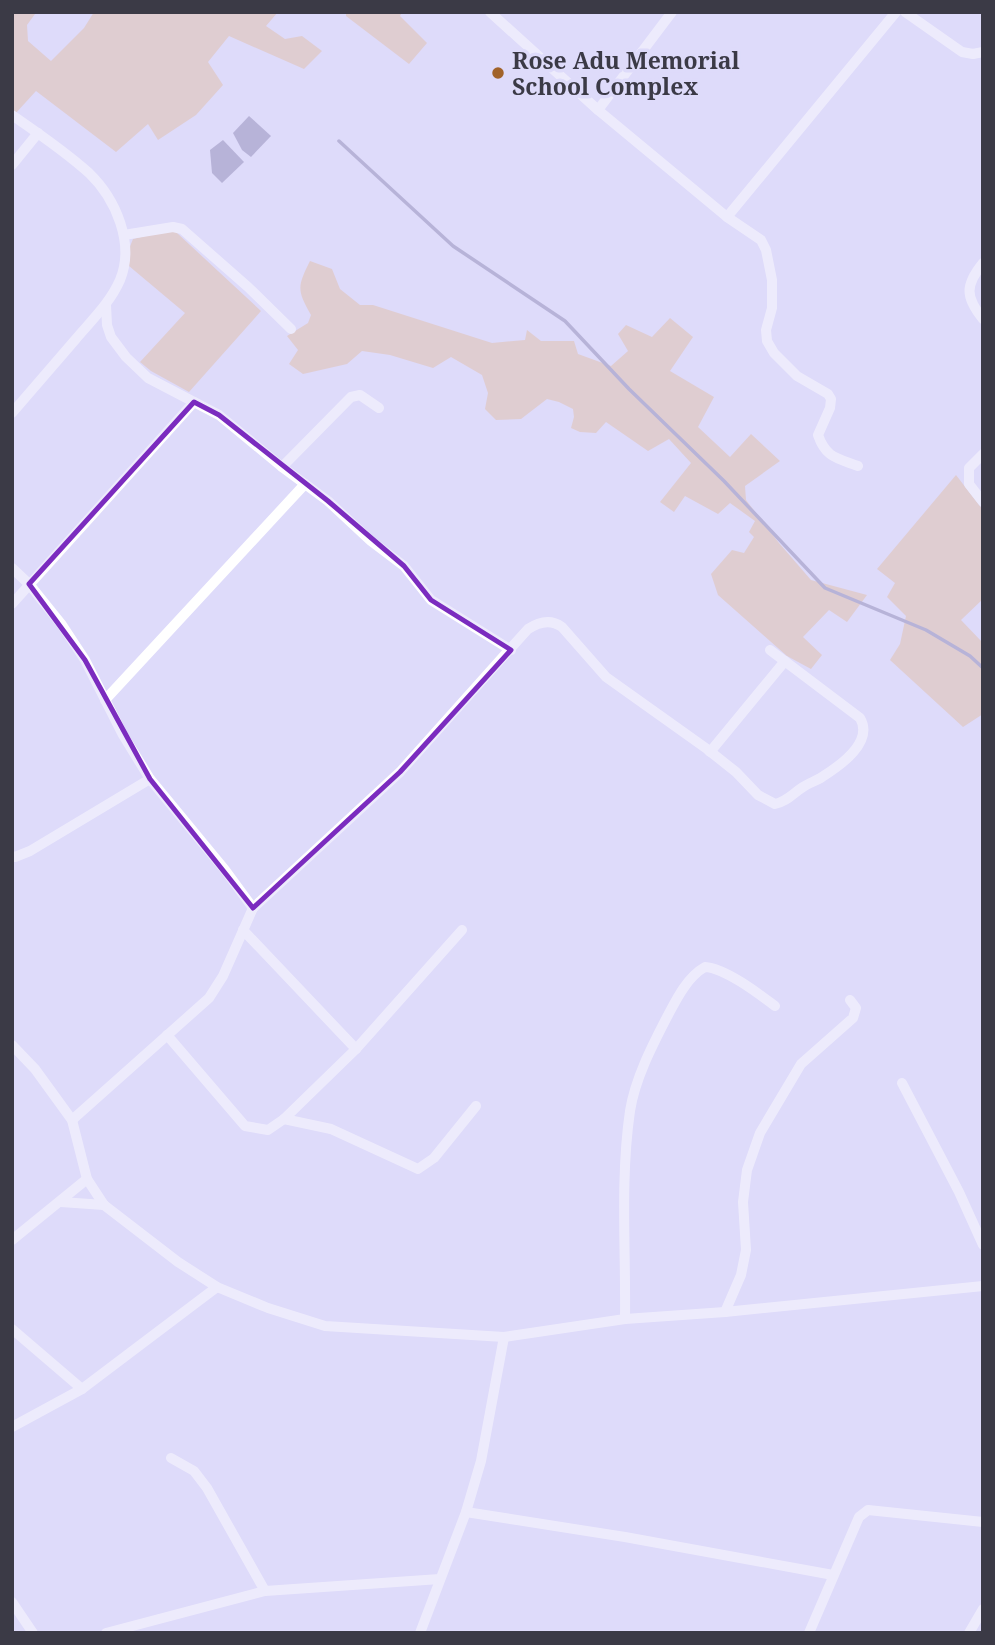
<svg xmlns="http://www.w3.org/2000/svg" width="995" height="1645" font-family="'Noto Serif',serif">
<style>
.green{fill:#e0bca1}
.water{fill:#8883b0}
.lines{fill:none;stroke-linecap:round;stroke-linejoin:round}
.stream{stroke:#8883b0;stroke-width:3.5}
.street{stroke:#fff;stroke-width:10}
.marked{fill:none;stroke:#7b2cbf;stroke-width:5;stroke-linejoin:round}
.poi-dot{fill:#a16229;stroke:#dedbfa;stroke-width:2.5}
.labels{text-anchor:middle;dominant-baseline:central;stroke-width:7;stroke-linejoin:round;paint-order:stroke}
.poi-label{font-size:23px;font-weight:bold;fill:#3b3a46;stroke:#dedbfa;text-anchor:start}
</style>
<rect width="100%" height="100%" fill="#dedbfa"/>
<g class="green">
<path d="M 12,12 L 35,14 L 27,25 L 28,41 L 51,61 L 84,28 L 94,12 L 278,12 L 266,26 L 285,39 L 302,36 L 322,51 L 304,69 L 229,36 L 208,62 L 223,85 L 196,115 L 158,140 L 148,124 L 116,152 L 36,91 L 15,114 L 12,112 Z"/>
<path d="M 346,12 L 402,12 L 400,16 L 427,43 L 409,64 L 346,16 Z"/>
<path d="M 162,232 L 176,232 L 261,311 L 189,392 L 151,371 L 140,362 L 185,313 L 129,266 L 129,249 L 133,239 Z"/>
<path d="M 310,261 L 332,269 L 340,289 L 360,305 L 373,305 L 492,343 L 525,340 L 527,330 L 541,341 L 574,341 L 578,354 L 611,366 L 628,351 L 618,334 L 626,325 L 652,337 L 670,318 L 693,337 L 670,371 L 714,397 L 698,427 L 730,457 L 751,434 L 780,461 L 745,486 L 746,500 L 779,543 L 811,580 L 867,595 L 847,622 L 829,610 L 803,637 L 822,655 L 811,669 L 787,656 L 718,595 L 711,574 L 732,550 L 744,553 L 754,537 L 749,532 L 755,521 L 730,503 L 718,514 L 685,496 L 674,512 L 660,502 L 691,463 L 669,439 L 648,451 L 606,422 L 596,433 L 580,432 L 571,428 L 574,417 L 573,409 L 559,402 L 547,399 L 521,419 L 496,420 L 485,409 L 488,393 L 482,375 L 451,357 L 433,368 L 390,355 L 362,351 L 347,364 L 303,374 L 289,364 L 298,350 L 287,336 L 308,323 L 311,315 C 297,290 297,287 310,261 Z"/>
<path d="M 956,475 L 983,510 L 983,599 L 961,620 L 983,643 L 983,714 L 963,727 L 890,660 L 900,644 L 906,616 L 887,597 L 895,583 L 877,569 Z"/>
</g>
<g class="water">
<path d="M 249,116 L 271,136 L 251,157 L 242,150 L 233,133 Z"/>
<path d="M 223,140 L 244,162 L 222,183 L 212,173 L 210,150 Z"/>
</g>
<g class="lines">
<path class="stream" d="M 339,141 L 453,246 L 565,321 L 629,389 L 724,481 L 825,588 L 926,630 L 970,656 L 983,668"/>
<g class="street">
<path d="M 490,12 L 598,110 L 727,217 L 761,240 L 766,250 L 772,280 L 772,308 L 766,330 L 767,341 L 774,353 L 797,376 L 828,394 L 831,399 L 830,408 L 818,435 C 826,458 837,458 858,466"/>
<path d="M 905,12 L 962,52 L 973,54 L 983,52"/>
<path d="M 598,110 L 672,12"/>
<path d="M 12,115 C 38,133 66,152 89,173 C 116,199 135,244 120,280 C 110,303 91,321 75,340 C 54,364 33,389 12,413"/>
<path d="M 12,165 L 38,133"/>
<path d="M 727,217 L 896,12"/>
<path d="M 124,235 L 173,227 L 182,229 L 248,287 L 291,329"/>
<path d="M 983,263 C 965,285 965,297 983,319"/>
<path d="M 106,305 L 107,325 L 111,337 L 126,357 L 148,378 L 219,415 L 282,467 L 328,501 L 371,541 L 404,566 L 431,600 L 511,650"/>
<path d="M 983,454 L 969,468 L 969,484 L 983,502"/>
<path d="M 282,467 L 351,397 L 360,395 L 379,408"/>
<path d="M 12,568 L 29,584 L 62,625 L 85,660 L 123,735 L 150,779 L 225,870 L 253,908 L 223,976 L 209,998 L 72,1120"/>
<path d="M 12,604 L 194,402"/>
<path d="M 105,700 L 305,484"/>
<path d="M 710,752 L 785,661"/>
<path d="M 12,856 L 15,857 L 30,851 L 150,779"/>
<path d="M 253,908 L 400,772 L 528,629 C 540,621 551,619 562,627 L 606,677 L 707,749 L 736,772 L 758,795 L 775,804 C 788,801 792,794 803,787 C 809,783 816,781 822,777 C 841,765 874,742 860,718 L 770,650"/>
<path d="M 243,930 L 356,1049"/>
<path d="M 167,1035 L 245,1126 L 268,1130 L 284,1119 L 356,1049 L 462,930"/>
<path d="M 12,1045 L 35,1069 L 72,1120 L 87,1179 L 104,1205"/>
<path d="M 902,1083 L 959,1192 L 983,1245"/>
<path d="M 284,1119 L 331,1129 L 418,1169 L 434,1158 L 476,1106"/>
<path d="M 61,1202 L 104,1205 L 178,1262 L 217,1287 L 268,1308 L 325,1326 L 504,1337 L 625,1319 L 725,1312 L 983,1286"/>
<path d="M 12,1240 L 87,1179"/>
<path d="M 725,1312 L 741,1275 L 746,1250 L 743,1202 L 747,1170 L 760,1133 L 801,1064 L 853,1018 L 856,1008 L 850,1000"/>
<path d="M 625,1319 C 626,1250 620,1180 630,1111 C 635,1079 652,1046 667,1017 C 676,1000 687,977 705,967 C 725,968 759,994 775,1006"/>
<path d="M 12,1329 L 82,1389 L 12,1427"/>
<path d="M 82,1389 L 217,1287"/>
<path d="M 171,1458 L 194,1471 L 207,1488 L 265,1591"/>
<path d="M 466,1512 L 625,1537 L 833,1575"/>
<path d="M 12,1602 L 33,1633"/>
<path d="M 106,1633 L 265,1591 L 440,1579"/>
<path d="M 420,1633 L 466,1512 L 481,1461 L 504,1337"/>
<path d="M 809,1633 L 859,1517 L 868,1510 L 983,1522"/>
<path d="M 969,1633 L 983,1609"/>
</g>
</g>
<path d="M0 0H995V1645H0ZM 194,402 L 219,415 L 328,501 L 404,566 L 431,600 L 511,650 L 400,772 L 253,908 L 150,779 L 85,660 L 29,584 Z" fill="#dedbfa" fill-opacity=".55" fill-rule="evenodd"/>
<path class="marked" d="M 194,402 L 219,415 L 328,501 L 404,566 L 431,600 L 511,650 L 400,772 L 253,908 L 150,779 L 85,660 L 29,584 Z"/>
<circle class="poi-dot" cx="498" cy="73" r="7"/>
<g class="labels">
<g class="poi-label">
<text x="512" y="60">Rose Adu Memorial<tspan x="512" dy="26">School Complex</tspan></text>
</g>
</g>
<rect width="995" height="1645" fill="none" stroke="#3b3a46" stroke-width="28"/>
</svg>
